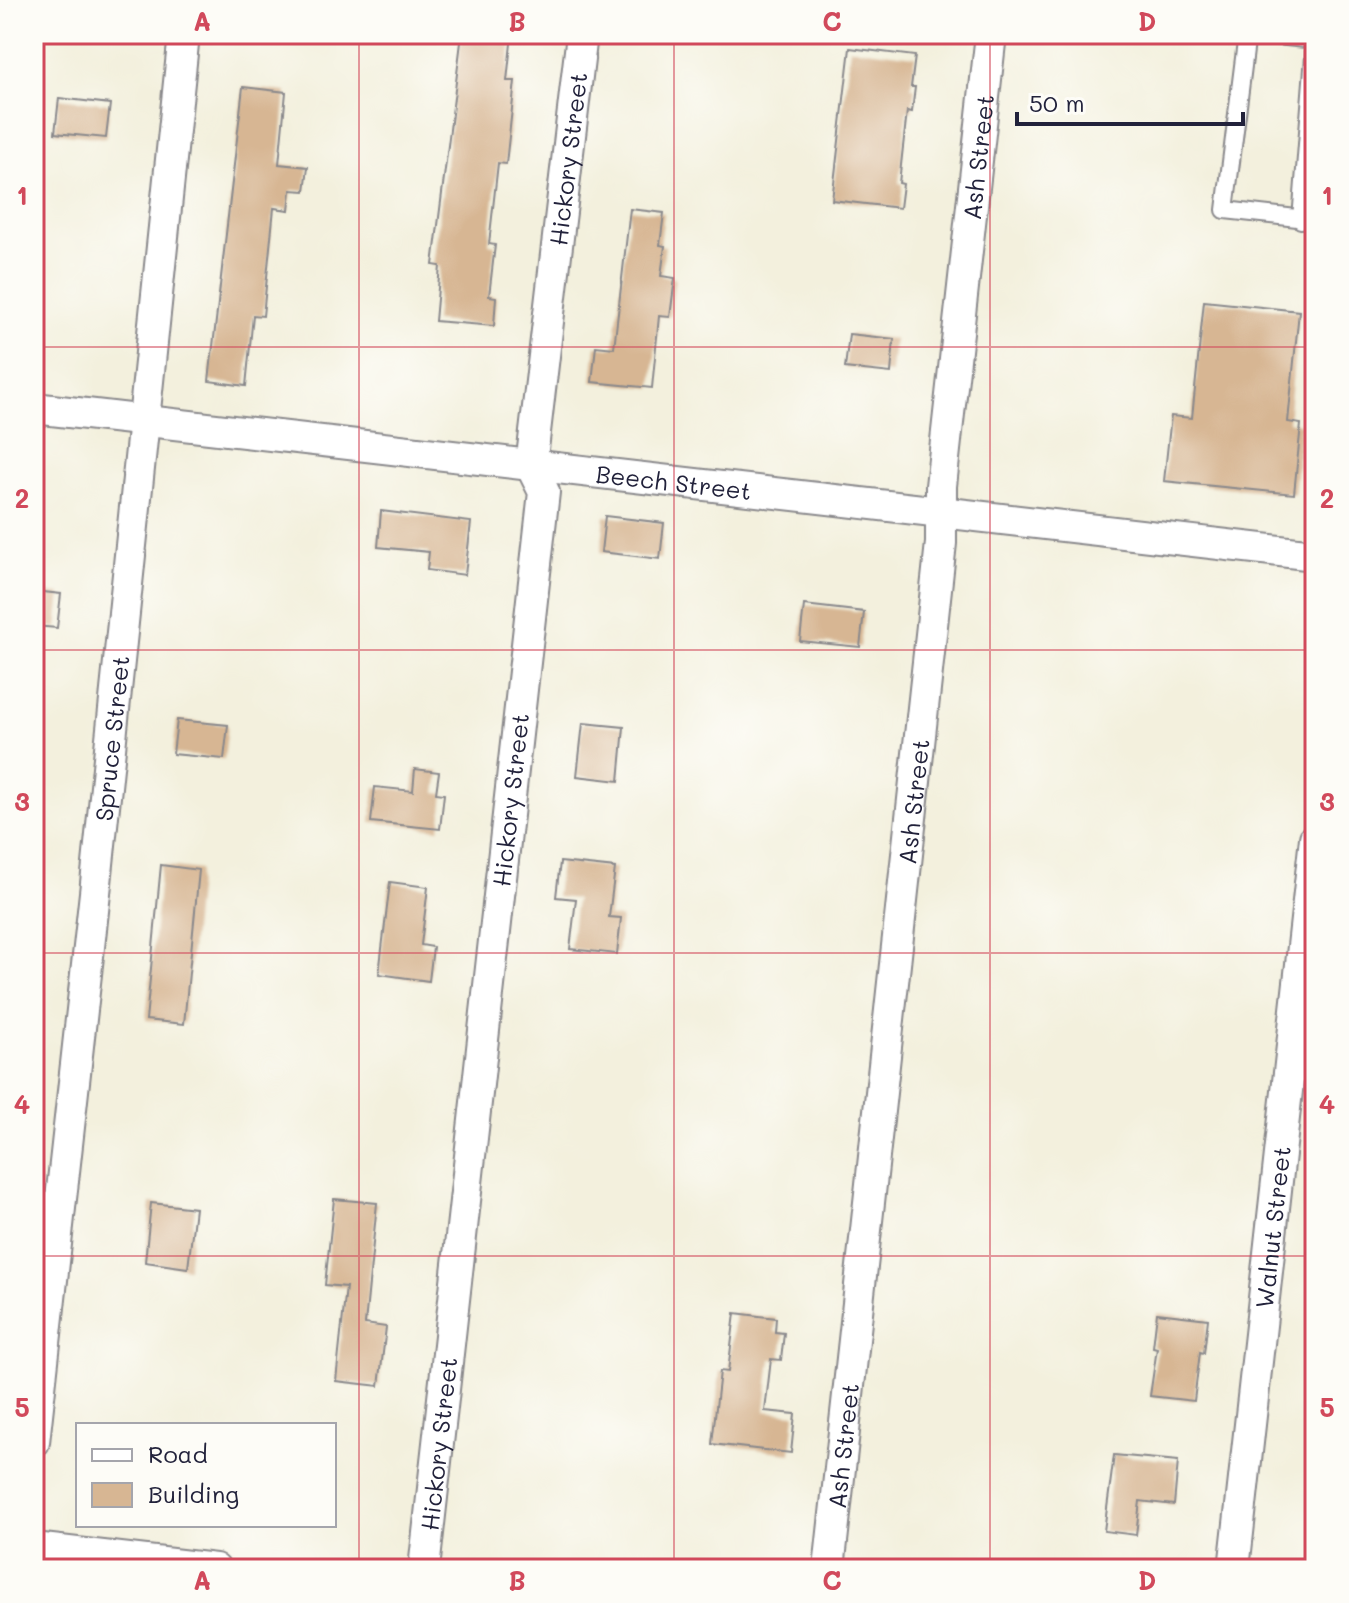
<svg xmlns="http://www.w3.org/2000/svg" width="1349" height="1603" font-family="Mali,sans-serif">
<style>
.building{fill:#d7b693}
.lines{fill:none;stroke-linecap:round;stroke-linejoin:round}
.lane-casing{stroke:#8a898c;stroke-width:20}
.street-casing{stroke:#8a898c;stroke-width:34}
.lane{stroke:#fff;stroke-width:16}
.street{stroke:#fff;stroke-width:30}
.grid{fill:none;stroke:#d1495b;stroke-width:2;stroke-opacity:0.55}
.labels{text-anchor:middle;dominant-baseline:central;stroke-width:8;stroke-linejoin:round;paint-order:stroke}
.street-label{font-size:24px;fill:#22223b;stroke:#fdfcf7}
.neatline{fill:none;stroke:#d1495b;stroke-width:3}
.grid-label{font-size:26px;text-anchor:middle;font-weight:bold;fill:#d1495b}
</style>
<rect width="100%" height="100%" fill="#fdfcf7"/>
<filter id="ink" filterUnits="userSpaceOnUse"><feTurbulence type="fractalNoise" baseFrequency=".0125" numOctaves="2"/><feDisplacementMap in="SourceGraphic" scale="16" xChannelSelector="R" yChannelSelector="G"/><feConvolveMatrix kernelMatrix="1 2 1 2 8 2 1 2 1" color-interpolation-filters="sRGB"/></filter>
<filter id="wash" filterUnits="userSpaceOnUse"><feTurbulence type="fractalNoise" baseFrequency=".006" numOctaves="4" result="noise"/><feDisplacementMap in="SourceGraphic" scale="32" xChannelSelector="R" yChannelSelector="G"/><feGaussianBlur stdDeviation="1.8" result="paint"/><feColorMatrix in="noise" values="0 0 0 0 0 0 0 0 0 0 0 0 0 0 0 0 0 1.4 0 .05"/><feComposite in="paint" operator="in"/></filter>
<g filter="url(#wash)">
<rect width="100%" height="100%" fill="#f3f0dd"/>
<g id="blocks">
<g class="building">
<path d="M 462,34 L 512,34 L 507,81 L 515,81 L 506,164 L 498,163 L 489,244 L 495,245 L 489,296 L 496,297 L 494,326 L 435,321 L 440,266 L 433,265 Z"/>
<path d="M 850,48 L 915,56 L 911,87 L 915,87 L 912,112 L 907,111 L 899,183 L 903,184 L 900,208 L 832,200 Z"/>
<path d="M 243,87 L 286,92 L 279,164 L 308,167 L 305,191 L 291,190 L 289,210 L 274,208 L 263,316 L 253,315 L 246,386 L 209,381 Z"/>
<path d="M 59,98 L 110,104 L 106,138 L 55,133 Z"/>
<path d="M 630,209 L 664,213 L 660,245 L 665,246 L 661,276 L 675,278 L 670,317 L 659,316 L 652,388 L 592,382 L 596,346 L 614,348 Z"/>
<path d="M 1204,301 L 1299,311 L 1288,422 L 1301,424 L 1294,494 L 1164,481 L 1171,416 L 1192,418 Z"/>
<path d="M 849,334 L 894,339 L 891,373 L 845,368 Z"/>
<path d="M 381,511 L 471,522 L 465,575 L 427,570 L 429,552 L 378,547 Z"/>
<path d="M 605,516 L 664,523 L 660,559 L 601,552 Z"/>
<path d="M 34,591 L 61,594 L 57,628 L 34,626 Z"/>
<path d="M 804,605 L 864,612 L 860,647 L 800,641 Z"/>
<path d="M 177,720 L 228,725 L 224,759 L 173,754 Z"/>
<path d="M 583,723 L 624,727 L 619,781 L 577,776 Z"/>
<path d="M 415,769 L 439,772 L 436,793 L 444,794 L 440,829 L 371,822 L 375,787 L 413,791 Z"/>
<path d="M 560,862 L 615,868 L 609,917 L 621,918 L 617,954 L 570,949 L 576,899 L 556,897 Z"/>
<path d="M 161,865 L 199,870 L 184,1024 L 146,1020 Z"/>
<path d="M 390,882 L 428,887 L 421,945 L 433,947 L 429,981 L 379,974 Z"/>
<path d="M 334,1199 L 377,1203 L 365,1324 L 386,1327 L 379,1386 L 336,1381 L 346,1287 L 325,1285 Z"/>
<path d="M 151,1203 L 195,1208 L 188,1268 L 145,1262 Z"/>
<path d="M 735,1313 L 776,1318 L 775,1332 L 784,1333 L 781,1360 L 771,1359 L 765,1411 L 795,1414 L 791,1453 L 712,1444 L 720,1371 L 728,1372 Z"/>
<path d="M 1157,1313 L 1208,1319 L 1204,1353 L 1200,1352 L 1194,1401 L 1150,1396 L 1157,1348 L 1153,1347 Z"/>
<path d="M 1114,1455 L 1178,1461 L 1174,1505 L 1140,1501 L 1136,1535 L 1104,1531 Z"/>
</g>
</g>
</g>
<g filter="url(#ink)">
<use href="#blocks" fill-opacity="0" stroke="#8a898c" stroke-width="2"/>
<g class="lines">
<defs>
<g id="lane">
<path d="M 1247,34 L 1225,210 L 1315,220"/>
<path d="M 1257,34 L 1315,40"/>
<path d="M 1301,220 L 1315,43"/>
</g>
<g id="street">
<path id="s1" d="M 34,408 L 1315,555"/>
<path id="s2" d="M 34,1442 L 95,893 L 184,34"/>
<path d="M 34,1548 L 215,1569"/>
<path id="s3" d="M 424,1569 L 544,492 L 531,466 L 582,34"/>
<path id="s4" d="M 829,1569 L 941,543 L 941,486 L 991,34"/>
<path id="s5" d="M 1234,1569 L 1315,838"/>
</g>
</defs>
<use href="#lane" class="lane-casing"/>
<use href="#street" class="street-casing"/>
<use href="#lane" class="lane"/>
<use href="#street" class="street"/>
</g>
</g>
<path class="grid" d="M 359,34 L 359,1569M 674,34 L 674,1569M 990,34 L 990,1569M 34,347 L 1315,347M 34,650 L 1315,650M 34,953 L 1315,953M 34,1256 L 1315,1256"/>
<g class="labels">
<g class="street-label">
<text stroke="none"><textPath href="#s4" startOffset="1420">Ash Street</textPath></text>
<text stroke="none"><textPath href="#s3" startOffset="1422">Hickory Street</textPath></text>
<text stroke="none"><textPath href="#s1" startOffset="644">Beech Street</textPath></text>
<text stroke="none"><textPath href="#s2" startOffset="708">Spruce Street</textPath></text>
<text stroke="none"><textPath href="#s3" startOffset="774">Hickory Street</textPath></text>
<text stroke="none"><textPath href="#s4" startOffset="772">Ash Street</textPath></text>
<text stroke="none"><textPath href="#s5" startOffset="344">Walnut Street</textPath></text>
<text stroke="none"><textPath href="#s3" startOffset="126">Hickory Street</textPath></text>
<text stroke="none"><textPath href="#s4" startOffset="124">Ash Street</textPath></text>
</g>
</g>
<rect width="1349" height="1603" fill="none" stroke="#fdfcf7" stroke-width="88"/>
<rect x="76" y="1423" width="260" height="104" fill="#fdfcf7" stroke="#a5a5ac" stroke-width="2"/>
<rect x="92" y="1449" width="40" height="12" fill="#ffffff" stroke="#a5a5ac" stroke-width="2"/>
<text x="148" y="1463" font-size="24" fill="#22223b">Road</text>
<rect x="92" y="1483" width="40" height="24" fill="#d7b693" stroke="#a5a5ac" stroke-width="2"/>
<text x="148" y="1503" font-size="24" fill="#22223b">Building</text>
<path d="M1017 112v12h226v-12" fill="none" stroke="#22223b" stroke-width="4"/>
<text x="1029" y="112" font-size="24" fill="#22223b" stroke="#fdfcf7" stroke-width="6" paint-order="stroke">50 m</text>
<rect x="44" y="44" width="1261" height="1515" class="neatline"/>
<g class="grid-label">
<text x="202" y="31">A</text>
<text x="517" y="31">B</text>
<text x="832" y="31">C</text>
<text x="1147" y="31">D</text>
<text x="22" y="205">1</text>
<text x="1327" y="205">1</text>
<text x="22" y="508">2</text>
<text x="1327" y="508">2</text>
<text x="22" y="811">3</text>
<text x="1327" y="811">3</text>
<text x="22" y="1114">4</text>
<text x="1327" y="1114">4</text>
<text x="22" y="1417">5</text>
<text x="1327" y="1417">5</text>
<text x="202" y="1590">A</text>
<text x="517" y="1590">B</text>
<text x="832" y="1590">C</text>
<text x="1147" y="1590">D</text>
</g>
</svg>
